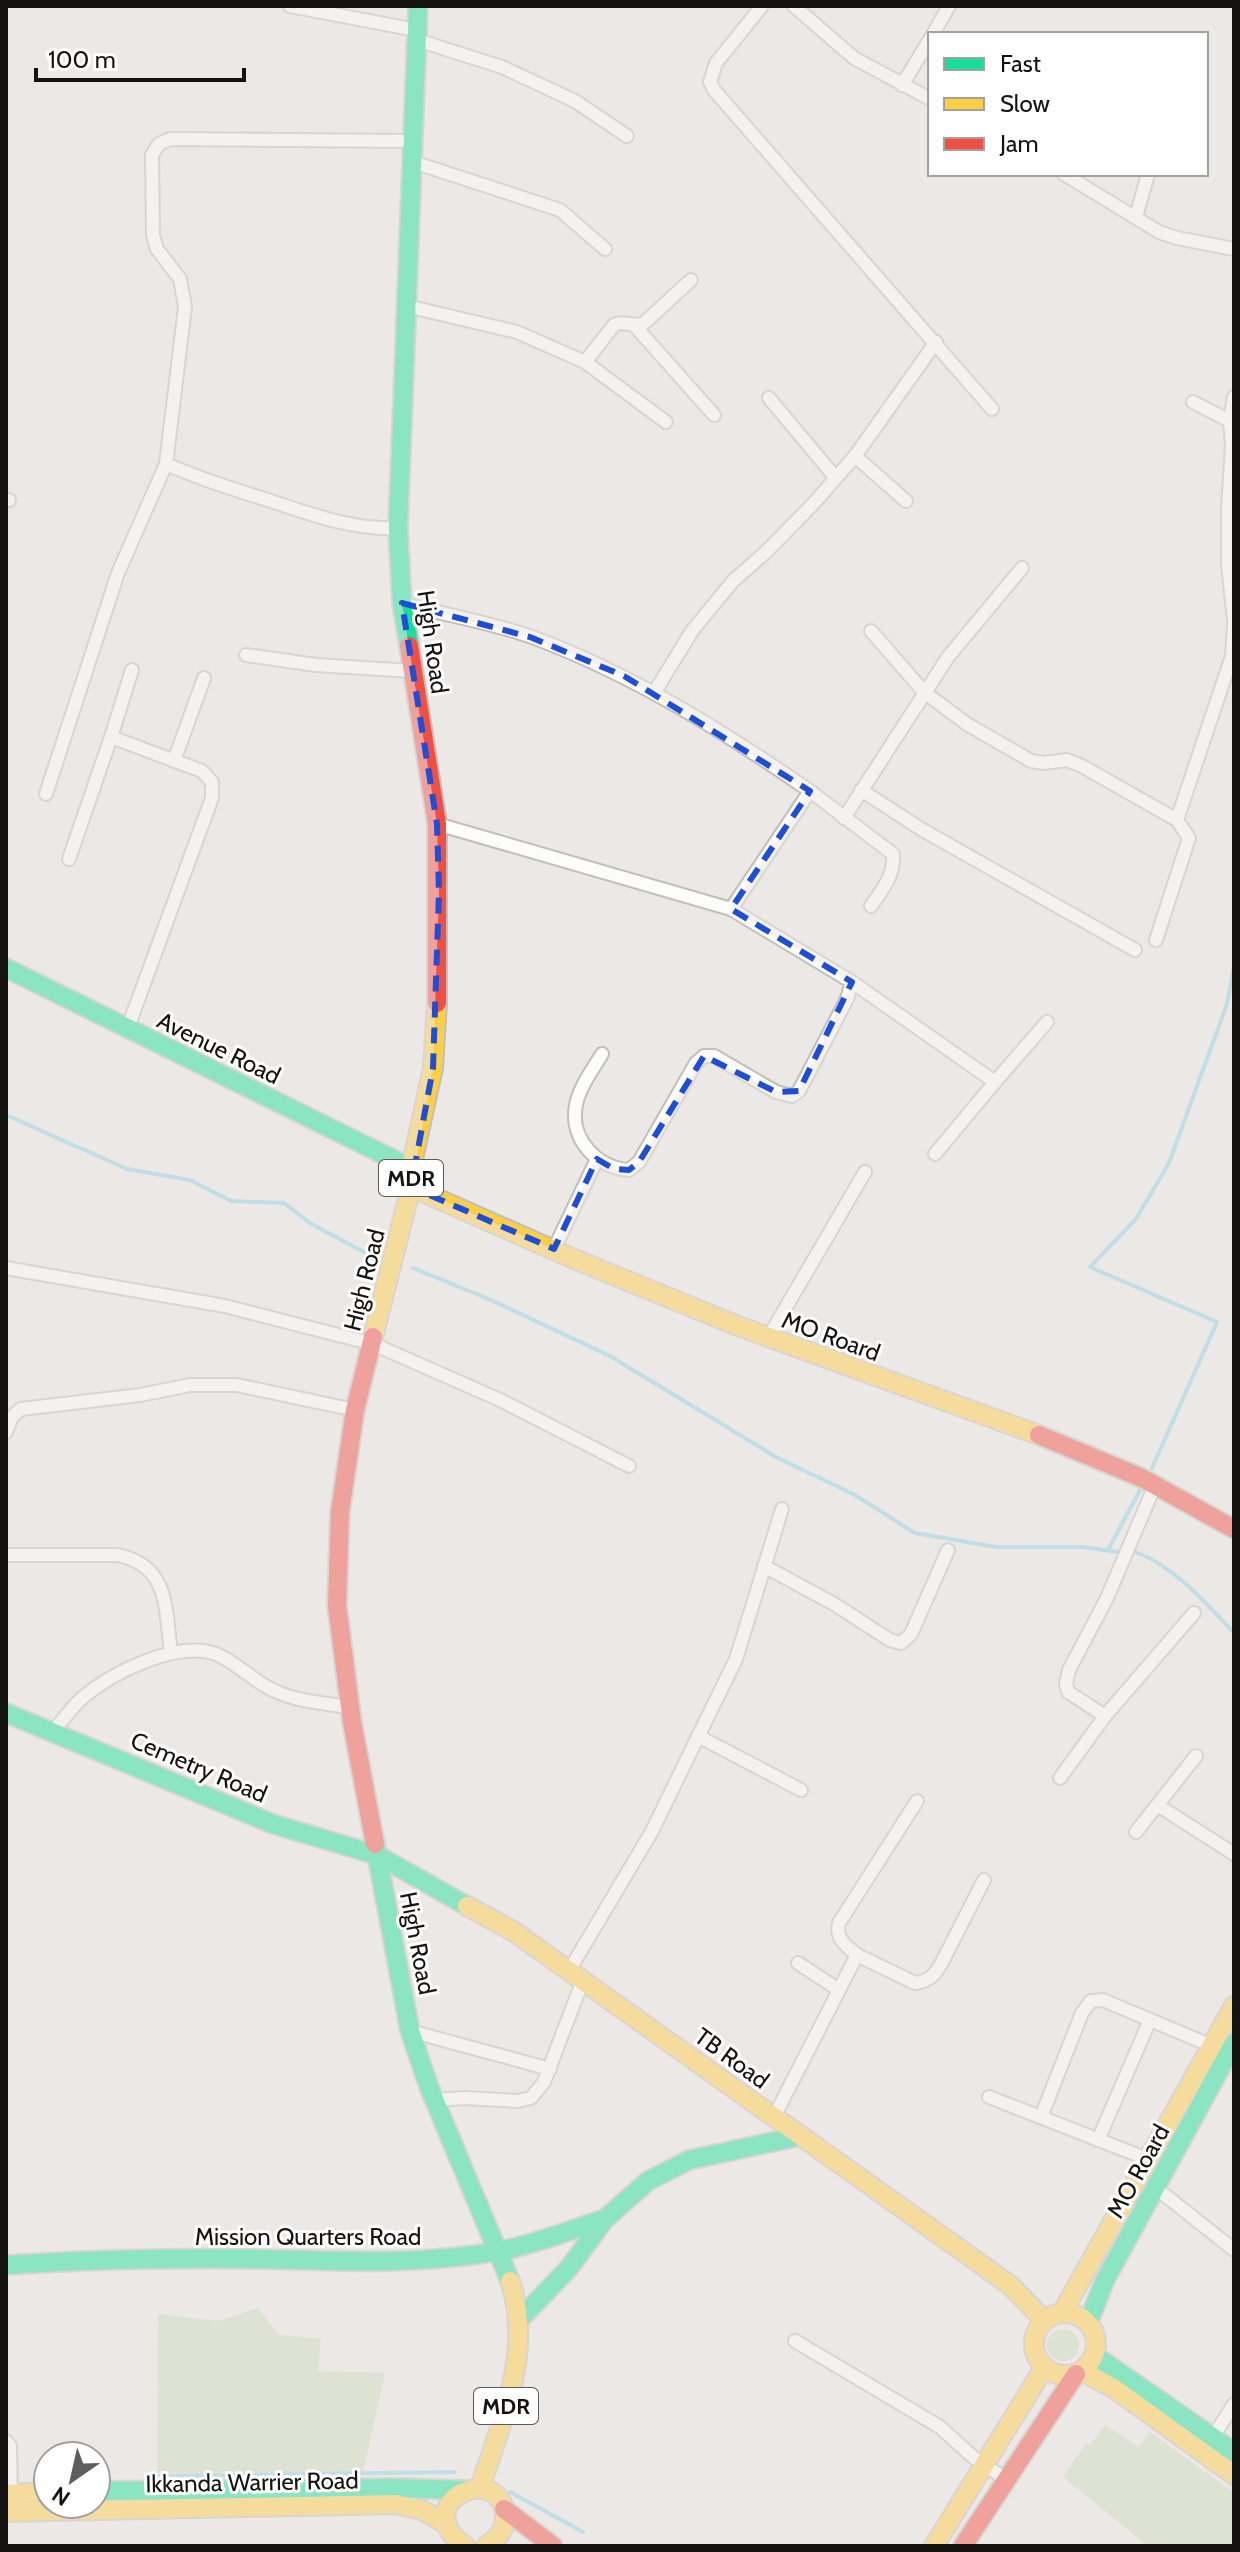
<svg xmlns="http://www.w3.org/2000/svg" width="1240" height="2552" font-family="Cabin,sans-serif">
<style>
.green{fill:#cadbba}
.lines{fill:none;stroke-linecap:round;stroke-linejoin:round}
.stream{stroke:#88d2e4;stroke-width:4}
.street-casing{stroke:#c1bebc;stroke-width:16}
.fast-casing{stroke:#c1bebc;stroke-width:22}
.slow-casing{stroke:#c1bebc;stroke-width:22}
.jam-casing{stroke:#c1bebc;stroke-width:22}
.street{stroke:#fcfcfb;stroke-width:12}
.fast{stroke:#16e098;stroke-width:18}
.slow{stroke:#ffcf43;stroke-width:18}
.jam{stroke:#f24e42;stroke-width:18}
.marked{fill:none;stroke:#1d4ed8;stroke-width:6;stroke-dasharray:16 10;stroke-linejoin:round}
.labels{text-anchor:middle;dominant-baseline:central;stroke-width:6;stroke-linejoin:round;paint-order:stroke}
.shield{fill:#fff;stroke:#5b5a59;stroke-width:2}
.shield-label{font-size:22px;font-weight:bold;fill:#151312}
.street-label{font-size:24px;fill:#151312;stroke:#fff}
</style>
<rect width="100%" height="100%" fill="#ece8e6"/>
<g class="green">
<path d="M 258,2308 L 279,2335 L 321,2339 L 318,2371 L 385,2373 L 363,2472 L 157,2473 L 158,2314 L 218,2321 Z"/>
<circle cx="1063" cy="2345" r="16"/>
<path d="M 1105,2425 L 1139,2447 L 1149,2431 L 1234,2493 L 1234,2546 L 1148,2546 L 1063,2477 L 1086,2443 L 1090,2445 Z"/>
</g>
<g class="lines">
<g class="stream">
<path d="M 6,1115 L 127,1169 L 190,1180 L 231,1201 L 284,1203 L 310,1223 L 373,1257"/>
<path d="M 413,1268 L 491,1300 L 610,1356 L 776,1457 L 855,1495 L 915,1533 L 996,1547 L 1083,1547 L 1118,1552"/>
<path d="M 1152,1468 L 1217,1322 L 1090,1267 L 1136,1219 L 1169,1163 L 1227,1004 L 1234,966"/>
<path d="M 1108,1550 L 1140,1490"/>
<path d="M 1136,1552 C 1175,1567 1206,1603 1234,1633"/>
<path d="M 157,2476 L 455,2472"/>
<path d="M 510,2492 L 583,2532"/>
</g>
<defs>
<g id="street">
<path d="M 290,6 L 416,30"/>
<path d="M 762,6 L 716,63 L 710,82 L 714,90 L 992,409"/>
<path d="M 794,6 L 854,58 L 930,99"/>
<path d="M 933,34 L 949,6"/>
<path d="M 417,40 L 502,67 L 575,101 L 627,136"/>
<path d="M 902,85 L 930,39"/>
<path d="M 413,162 L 560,210 L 605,249"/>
<path d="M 1064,174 L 1159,232 L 1177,238 L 1234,249"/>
<path d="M 1136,217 L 1148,174"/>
<path d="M 407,306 L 517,332 L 585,362 L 614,325 C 624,320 632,327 643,324 L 691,280"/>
<path d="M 635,326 L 714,415"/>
<path d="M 585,362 L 666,422"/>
<path d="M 1234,397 L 1230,421 L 1232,446 L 1228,508 L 1228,565 L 1234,620"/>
<path d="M 769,398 L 835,477"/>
<path d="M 1193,402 L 1230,421"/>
<path d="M 855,456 L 936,342"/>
<path d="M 166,464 L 185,307 L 180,279 L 157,249 L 153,235 L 152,155 L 159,144 L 170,139 L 415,141"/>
<path d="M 6,500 L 9,500"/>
<path d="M 402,603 C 444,615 490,622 532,637 C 632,674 723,731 810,791 L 731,909 L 437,824"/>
<path d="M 871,631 L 924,692 L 967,724 L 1031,761 L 1044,763 L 1067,760 L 1082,766 L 1177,820 L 1189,838 L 1156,940"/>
<path d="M 246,655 L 316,665 L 412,671"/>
<path d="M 654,693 L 692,631 L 733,581 L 766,552 L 814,503 L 855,456 L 906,501"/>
<path d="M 111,737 L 132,670"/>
<path d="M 174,761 L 204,678"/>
<path d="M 861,790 L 921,829 L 1135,950"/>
<path d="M 810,791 L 893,854 C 895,875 882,890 871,906"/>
<path d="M 46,794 L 118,573 L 166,464 C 200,479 235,490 271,501 C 313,515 353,530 398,528"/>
<path d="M 844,818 L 948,657 L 1022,568"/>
<path d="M 1177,820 L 1232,656 L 1234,625"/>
<path d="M 69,859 L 111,737 L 202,771 L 212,782 L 212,798 L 127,1030"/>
<path d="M 852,982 L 995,1082 L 1047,1022"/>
<path d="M 602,1054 C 593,1069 579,1088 576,1105 C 569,1139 597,1168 629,1170 L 639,1162 L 696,1063 L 704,1056 L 714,1056 L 776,1092 L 792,1096 L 799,1091 L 847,999 L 852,982 L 731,909"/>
<path d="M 935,1154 L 995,1082"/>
<path d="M 554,1249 L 597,1159"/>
<path d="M 6,1268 L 225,1306 L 373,1344 L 500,1400 L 629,1466"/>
<path d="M 768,1338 L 865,1172"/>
<path d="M 6,1432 L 12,1417 L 21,1409 L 140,1395 L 190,1385 L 237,1385 L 355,1410"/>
<path d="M 1156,1483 L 1107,1598 L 1069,1670 L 1066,1683 L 1068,1692 L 1105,1716 L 1194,1613"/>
<path d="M 6,1555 L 118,1555 C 170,1566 165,1609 171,1653"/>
<path d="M 764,1566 L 834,1604 L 890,1640 L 901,1643 L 911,1634 L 948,1550"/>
<path d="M 53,1731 C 62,1721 71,1709 81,1699 C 111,1673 176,1640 216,1654 C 236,1662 253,1681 273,1690 C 297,1702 324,1703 350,1707"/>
<path d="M 698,1736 L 801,1790"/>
<path d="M 1060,1778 L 1105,1716"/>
<path d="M 1159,1806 L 1234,1854"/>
<path d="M 1136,1832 L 1196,1756"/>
<path d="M 857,1955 L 915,1983 C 929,1981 934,1976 941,1964 L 984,1880"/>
<path d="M 798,1963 L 839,1990"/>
<path d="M 570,1969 L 651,1833 L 736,1659 L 782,1509"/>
<path d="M 410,2031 L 550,2069"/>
<path d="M 989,2097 L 1150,2160"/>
<path d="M 434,2100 L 465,2098 L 518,2101 L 531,2098 L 544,2082 L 583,1980"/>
<path d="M 774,2117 L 857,1955 C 846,1945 835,1939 839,1923 L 917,1801"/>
<path d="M 1041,2117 L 1082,2013 L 1091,2001 L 1103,2000 L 1212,2046"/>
<path d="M 1098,2140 L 1150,2020"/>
<path d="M 1156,2188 L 1234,2250"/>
<path d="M 795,2341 L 940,2427 L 973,2457 L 1007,2480"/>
<path d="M 1213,2437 L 1234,2404"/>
<path d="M 6,2441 L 10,2446 L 11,2497"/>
</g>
<g id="fast">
<path d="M 409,646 L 402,603 L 398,528 L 418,6"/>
<path d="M 6,968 L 411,1168"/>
<path d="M 6,1713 L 273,1824 L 377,1855 L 467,1906"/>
<path d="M 375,1844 L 410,2031 L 429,2087 L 510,2281"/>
<path d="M 6,2265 C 103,2259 202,2257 299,2260 C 368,2262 431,2263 500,2251 C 536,2244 570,2230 605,2219"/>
<path d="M 518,2321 L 569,2268 L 605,2219 L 648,2181 L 689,2160 L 800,2136"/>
<path d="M 1088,2323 L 1105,2280 L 1234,2043"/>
<path d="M 1094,2355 L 1234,2452"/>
<path d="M 96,2491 L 394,2488 L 463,2490"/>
</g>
<g id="slow">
<path d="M 411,1187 L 574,1259 L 738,1326 L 1039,1435"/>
<path d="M 373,1337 L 411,1187 L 411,1168 L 433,1068 L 437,1003"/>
<path d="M 467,1906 L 513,1931 L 1010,2285 L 1044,2320"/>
<circle cx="1065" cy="2344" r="31"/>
<path d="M 1062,2313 L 1234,2006"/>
<path d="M 1082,2371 L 1115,2389 L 1234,2475"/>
<path d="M 480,2488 C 501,2422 534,2350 510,2281"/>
<path d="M 6,2494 L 48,2492"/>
<path d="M 6,2512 L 396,2504 L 422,2510 L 446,2524"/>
<path d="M 465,2546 C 405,2503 501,2459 505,2516 C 506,2530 498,2539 486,2546"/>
<path d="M 934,2546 L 1044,2368"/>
</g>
<g id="jam">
<path d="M 409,646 L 437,824 L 437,1003"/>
<path d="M 373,1337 L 355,1410 L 340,1512 L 337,1605 L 352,1722 L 375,1844"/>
<path d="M 1039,1435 L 1142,1478 L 1234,1529"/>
<path d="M 504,2509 L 553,2546"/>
<path d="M 963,2546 L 1076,2374"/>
</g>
</defs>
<use href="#street" class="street-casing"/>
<use href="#fast" class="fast-casing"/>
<use href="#slow" class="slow-casing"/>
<use href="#jam" class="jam-casing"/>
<use href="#street" class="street"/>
<use href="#fast" class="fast"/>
<use href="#slow" class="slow"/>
<use href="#jam" class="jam"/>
</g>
<path d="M0 0H1240V2552H0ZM 402,603 L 530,637 L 624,676 L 810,791 L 731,909 L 852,982 L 799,1091 L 776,1092 L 704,1056 L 639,1162 L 629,1170 L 614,1169 L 597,1159 L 554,1249 L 411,1187 L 433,1068 L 439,892 L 437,824 Z" fill="#ece8e6" fill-opacity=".55" fill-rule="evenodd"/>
<path class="marked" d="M 402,603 L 530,637 L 624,676 L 810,791 L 731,909 L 852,982 L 799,1091 L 776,1092 L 704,1056 L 639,1162 L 629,1170 L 614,1169 L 597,1159 L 554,1249 L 411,1187 L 433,1068 L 439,892 L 437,824 Z"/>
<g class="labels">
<g class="shield">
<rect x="379" y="1160" width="64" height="36" rx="6"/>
<rect x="474" y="2388" width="64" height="36" rx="6"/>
</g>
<g class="shield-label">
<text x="411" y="1178">MDR</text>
<text x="506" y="2406">MDR</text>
</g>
<g class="street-label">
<text transform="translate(433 642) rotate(82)">High Road</text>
<text transform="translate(219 1048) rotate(26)">Avenue Road</text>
<text transform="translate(364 1280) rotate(-76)">High Road</text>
<text transform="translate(831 1336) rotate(20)">MO Roard</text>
<text transform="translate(199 1767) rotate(23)">Cemetry Road</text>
<text transform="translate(418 1943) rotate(79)">High Road</text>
<text transform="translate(732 2058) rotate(36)">TB Road</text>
<text transform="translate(1138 2171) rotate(-61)">MO Roard</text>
<text x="308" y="2236">Mission Quarters Road</text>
<text transform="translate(252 2482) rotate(-1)">Ikkanda Warrier Road</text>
</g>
</g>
<rect width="1240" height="2552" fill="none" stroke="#151312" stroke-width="16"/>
<rect x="928" y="32" width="280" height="144" fill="#ffffff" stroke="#a1a1a0" stroke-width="2"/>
<rect x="944" y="58" width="40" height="12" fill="#16e098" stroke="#a1a1a0" stroke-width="2"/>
<text x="1000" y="72" font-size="24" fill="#151312">Fast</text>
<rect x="944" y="98" width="40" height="12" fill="#ffcf43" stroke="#a1a1a0" stroke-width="2"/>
<text x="1000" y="112" font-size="24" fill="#151312">Slow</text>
<rect x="944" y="138" width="40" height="12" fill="#f24e42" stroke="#a1a1a0" stroke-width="2"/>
<text x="1000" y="152" font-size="24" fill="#151312">Jam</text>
<g transform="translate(72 2480) rotate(214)"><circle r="38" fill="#ffffff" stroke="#a1a1a0" stroke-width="2"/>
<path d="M0-6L14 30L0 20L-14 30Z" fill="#605e5c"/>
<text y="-12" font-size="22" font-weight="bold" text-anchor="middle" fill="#151312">N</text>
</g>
<path d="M36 68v12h208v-12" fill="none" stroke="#151312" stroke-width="4"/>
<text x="48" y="68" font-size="24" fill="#151312" stroke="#ffffff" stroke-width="6" paint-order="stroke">100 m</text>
</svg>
